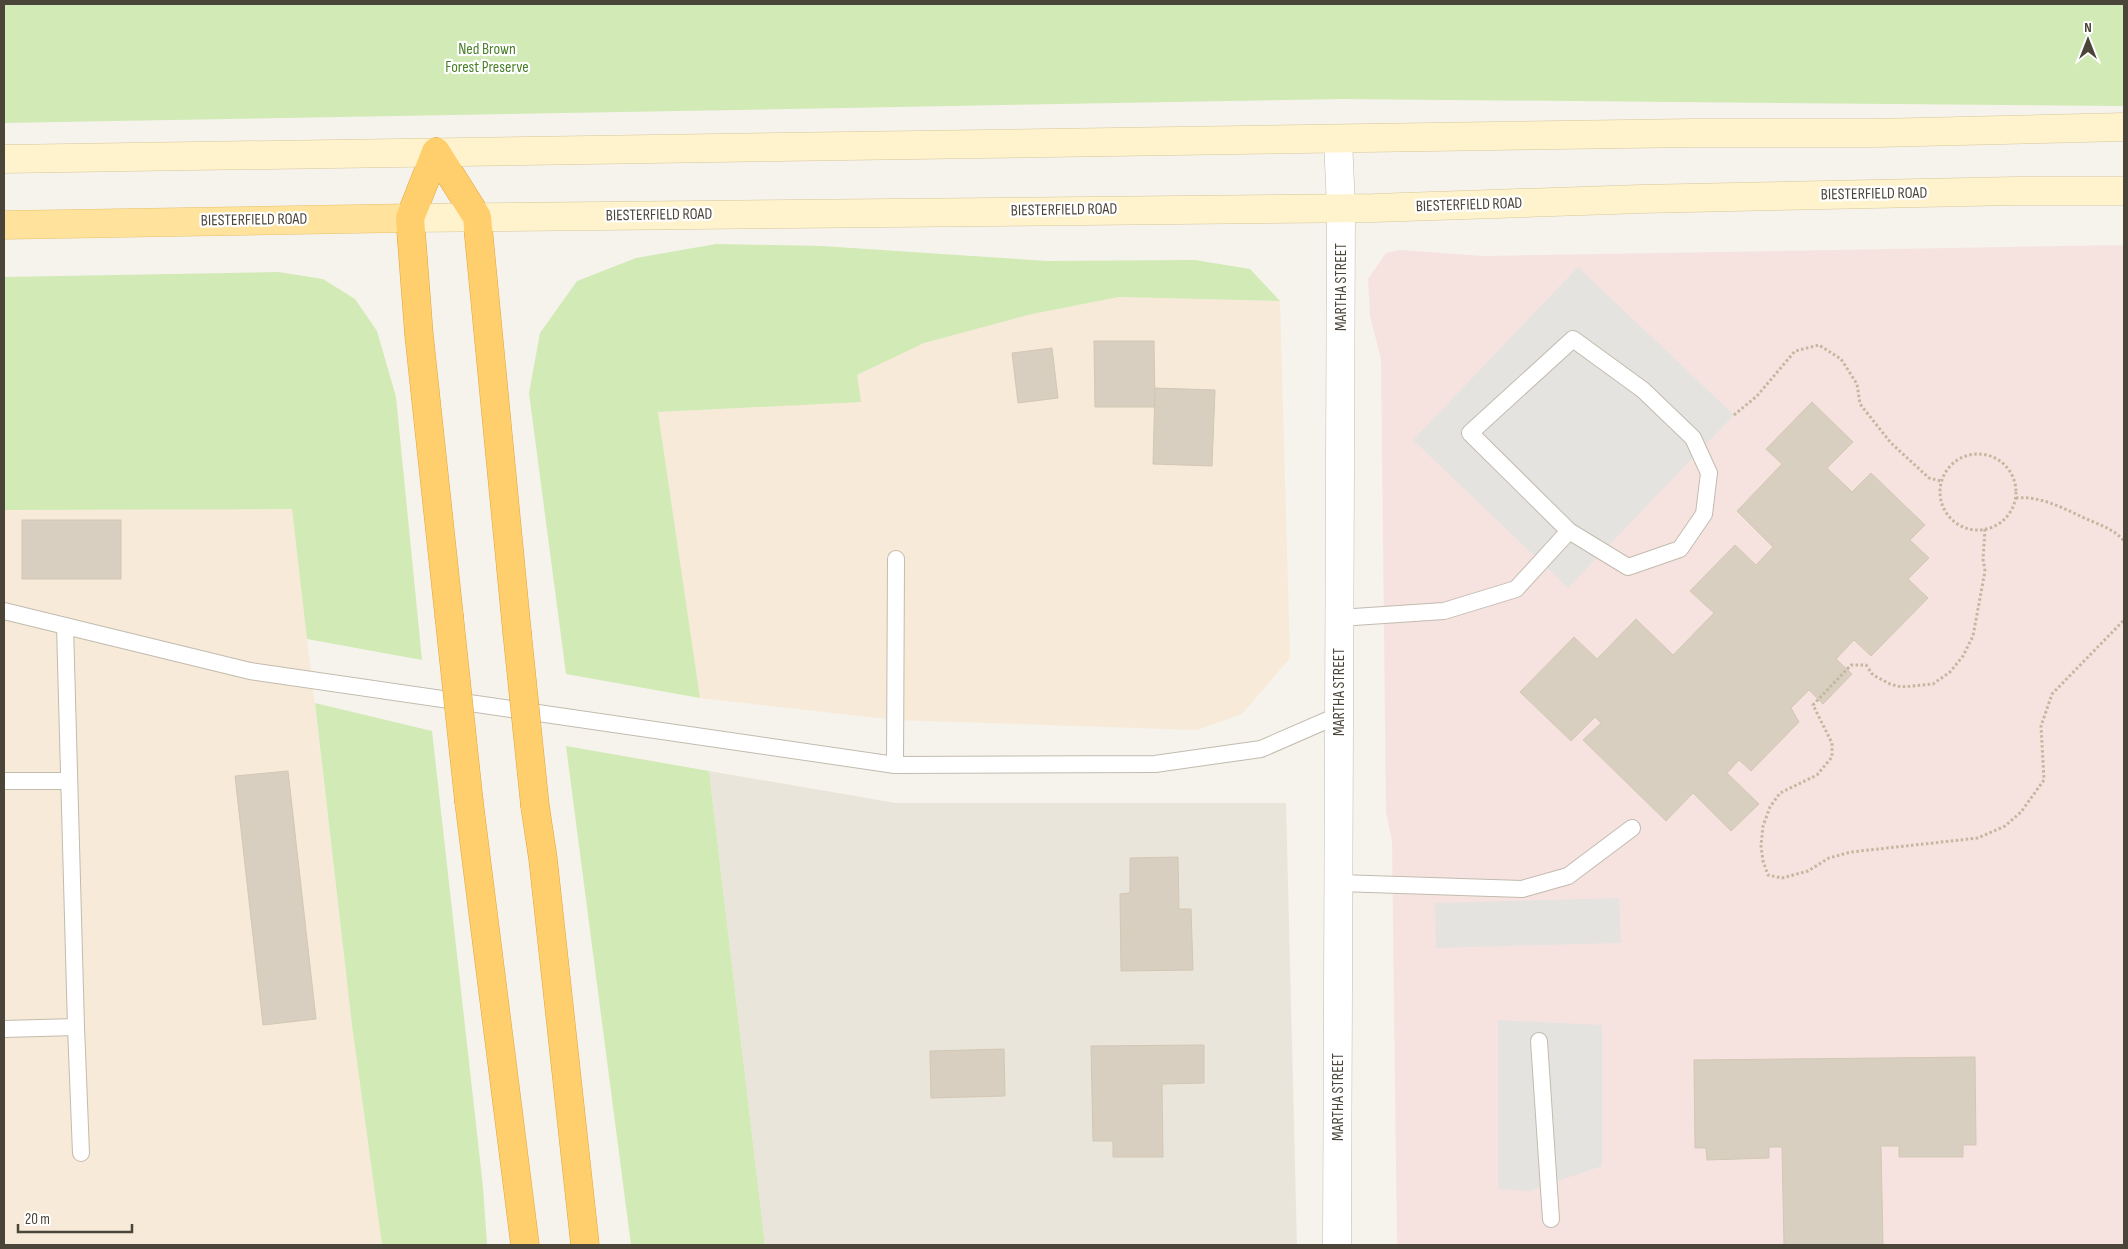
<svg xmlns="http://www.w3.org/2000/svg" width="2128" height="1249" font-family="'Sofia Sans Condensed',sans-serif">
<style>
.residential{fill:#eae5da}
.commercial{fill:#f7ead8}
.medical{fill:#f6e3e0}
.green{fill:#d2eab5}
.parking{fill:#e5e3e0}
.building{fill:#d8cfc1;stroke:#d3c7b4}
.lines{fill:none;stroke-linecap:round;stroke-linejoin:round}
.lane-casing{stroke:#c2bbae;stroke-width:18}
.street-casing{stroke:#c2bbae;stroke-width:29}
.secondary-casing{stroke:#d6c79b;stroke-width:29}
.primary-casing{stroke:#e6c16a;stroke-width:29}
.highway-casing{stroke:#e0a43c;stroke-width:29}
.path{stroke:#c4b79f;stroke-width:3;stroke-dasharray:2.5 2.5;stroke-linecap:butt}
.lane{stroke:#fff;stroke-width:16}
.street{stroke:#fff;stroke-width:28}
.secondary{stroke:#fff3cd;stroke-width:28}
.primary{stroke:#ffe39c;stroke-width:28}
.highway{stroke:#ffcf6e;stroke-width:28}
.highway-bridge-casing{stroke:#e0a43c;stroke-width:29;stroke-linecap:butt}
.highway-bridge{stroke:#ffcf6e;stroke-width:28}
.labels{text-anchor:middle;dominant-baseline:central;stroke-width:4.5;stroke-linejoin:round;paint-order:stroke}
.park-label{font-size:16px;fill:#4a7f2a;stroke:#fff}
.street-label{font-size:16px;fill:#4b4439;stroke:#fff}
</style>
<rect width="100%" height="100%" fill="#f6f3ec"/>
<path class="residential" d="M 709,771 L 896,803 L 1286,803 L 1297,1245 L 765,1245 Z"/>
<g class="commercial">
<path d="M 1119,297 L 1280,301 L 1290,658 L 1242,714 L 1197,730 L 895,720 L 700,698 L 658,412 L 860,402 L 857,375 L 924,343 L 1032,314 Z"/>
<path d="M 292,509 L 352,1025 L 382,1245 L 4,1245 L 4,510 Z"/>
</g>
<path class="medical" d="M 2124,245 L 2124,1245 L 1397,1245 L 1392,841 L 1386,812 L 1381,359 L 1370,316 L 1368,279 L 1386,253 L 1400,250 L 1484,256 Z"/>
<g class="green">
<path d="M 4,4 L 2124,4 L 2124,106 L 1344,99 L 4,123 Z"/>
<path d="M 716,244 L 822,246 L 1047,261 L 1195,260 L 1250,269 L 1280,301 L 1119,297 L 1032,314 L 924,343 L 857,375 L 861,402 L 658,412 L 700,698 L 566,674 L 529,393 L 540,333 L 577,281 L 636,258 Z"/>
<path d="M 278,272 L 323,279 L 355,299 L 377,331 L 396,397 L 422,660 L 307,639 L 292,509 L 4,510 L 4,277 Z"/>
<path d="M 315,703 L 432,731 L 483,1187 L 487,1245 L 382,1245 L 352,1025 Z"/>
<path d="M 566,746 L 709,771 L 765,1245 L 631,1245 Z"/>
</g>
<g class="parking">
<path d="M 1578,267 L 1734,415 L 1568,588 L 1413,440 Z"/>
<path d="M 1619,898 L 1621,943 L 1436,948 L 1435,903 Z"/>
<path d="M 1498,1020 L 1602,1025 L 1602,1166 L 1529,1191 L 1498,1189 Z"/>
</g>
<g class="building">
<path d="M 1094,341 L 1154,341 L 1155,407 L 1095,407 Z"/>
<path d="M 1052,348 L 1058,398 L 1018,403 L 1012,353 Z"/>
<path d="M 1155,388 L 1215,390 L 1212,466 L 1153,464 Z"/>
<path d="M 1812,402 L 1853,442 L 1827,468 L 1852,492 L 1871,473 L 1925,525 L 1910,540 L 1929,558 L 1908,579 L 1928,598 L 1871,656 L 1854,640 L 1836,659 L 1852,674 L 1823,704 L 1809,690 L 1791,708 L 1799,722 L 1751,771 L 1739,760 L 1727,773 L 1759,804 L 1731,831 L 1693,793 L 1666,821 L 1583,740 L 1601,723 L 1595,717 L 1571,741 L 1520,692 L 1574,637 L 1597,659 L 1636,619 L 1673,655 L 1714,613 L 1690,591 L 1735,545 L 1756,565 L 1773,547 L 1737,511 L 1782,464 L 1766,449 Z"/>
<rect x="22" y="520" width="99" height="59"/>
<path d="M 288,771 L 316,1019 L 263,1025 L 235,776 Z"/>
<path d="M 1178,857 L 1179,909 L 1191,909 L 1193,970 L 1121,971 L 1120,894 L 1130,893 L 1130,858 Z"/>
<path d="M 1204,1045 L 1204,1083 L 1162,1084 L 1163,1157 L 1113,1157 L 1113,1141 L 1093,1141 L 1091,1046 Z"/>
<path d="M 1004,1049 L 1005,1096 L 931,1098 L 930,1051 Z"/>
<path d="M 1975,1057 L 1976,1145 L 1963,1145 L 1963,1157 L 1899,1157 L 1899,1146 L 1881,1146 L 1883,1245 L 1784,1245 L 1782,1147 L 1769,1147 L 1769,1158 L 1707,1160 L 1706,1148 L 1695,1148 L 1694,1060 Z"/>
</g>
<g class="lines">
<defs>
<g id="lane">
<path d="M 4,611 L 250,671 L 895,765 L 1155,764 L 1261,749 L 1339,715"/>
<path d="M 1339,618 L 1444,611 L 1516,589 L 1569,531 L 1628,567 L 1680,549 L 1704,514 L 1709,473 L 1693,438 L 1643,390 L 1573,339 L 1470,433 L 1569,531"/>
<path d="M 65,626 L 76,1027 L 81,1153"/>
<path d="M 895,765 L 896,559"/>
<path d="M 4,781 L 69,781"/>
<path d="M 1339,883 L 1522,889 L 1568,876 L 1632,828"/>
<path d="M 4,1029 L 76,1027"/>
<path d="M 1539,1041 L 1551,1219"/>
</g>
<path id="street" d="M 1337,1245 L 1341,208 L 1338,139"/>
<g id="secondary">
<path d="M 4,159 L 1692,133 L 1876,133 L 2124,127"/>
<path d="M 410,218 L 1374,208 L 1641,199 L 2015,191 L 2124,191"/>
</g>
<path id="primary" d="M 4,225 L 410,218"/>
<g id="highway">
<path d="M 436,152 L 477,217 L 517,632"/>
<path d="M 436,152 L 410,218 L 419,335 L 449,615"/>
<path d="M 469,802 L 525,1245"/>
<path d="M 535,806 L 543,859 L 585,1245"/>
</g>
</defs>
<use href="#lane" class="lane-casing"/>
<use href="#street" class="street-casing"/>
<use href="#secondary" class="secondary-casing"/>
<use href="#primary" class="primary-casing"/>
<use href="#highway" class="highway-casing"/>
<g class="path">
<path d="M 1734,415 L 1757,396 L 1795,351 L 1819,345 L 1841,359 L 1857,384 L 1860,404 L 1891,443 L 1929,478 L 1941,481"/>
<circle cx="1978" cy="492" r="38"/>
<path d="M 2016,498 C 2039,496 2059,506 2080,516 C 2096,524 2112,527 2124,541"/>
<path d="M 1985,529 L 1983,559 L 1985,571 L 1973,636 L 1963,656 L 1950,672 L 1933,684 L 1901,687 L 1890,684 L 1873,675 L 1866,665 L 1851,665 L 1813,705 L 1832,743 L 1832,757 L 1817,775 L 1780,793 L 1770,807 L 1763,826 L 1761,846 L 1763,861 L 1768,875 L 1782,878 L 1808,871 L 1829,858 L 1851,852 L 1978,838 L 2005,826 L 2021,812 L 2044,780 L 2041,726 L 2052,694 L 2124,620"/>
</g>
<use href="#lane" class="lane"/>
<use href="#street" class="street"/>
<use href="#secondary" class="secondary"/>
<use href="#primary" class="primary"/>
<use href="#highway" class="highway"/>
<defs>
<g id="highway-bridge">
<path d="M 449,615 L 469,802"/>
<path d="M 517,632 L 535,806"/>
</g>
</defs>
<use href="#highway-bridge" class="highway-bridge-casing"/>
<use href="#highway-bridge" class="highway-bridge"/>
</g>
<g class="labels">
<g class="park-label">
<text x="487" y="49">Ned Brown<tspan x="487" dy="18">Forest Preserve</tspan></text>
</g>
<g class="street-label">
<text transform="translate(1874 194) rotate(-1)">BIESTERFIELD ROAD</text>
<text transform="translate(1469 205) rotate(-2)">BIESTERFIELD ROAD</text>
<text transform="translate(1064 210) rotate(-1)">BIESTERFIELD ROAD</text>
<text transform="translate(659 215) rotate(-1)">BIESTERFIELD ROAD</text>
<text transform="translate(254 220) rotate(-1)">BIESTERFIELD ROAD</text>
<text transform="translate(1341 287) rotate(-90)">MARTHA STREET</text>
<text transform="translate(1339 692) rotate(-90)">MARTHA STREET</text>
<text transform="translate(1338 1097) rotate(-90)">MARTHA STREET</text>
</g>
</g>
<rect width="2128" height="1249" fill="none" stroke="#4b4439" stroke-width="10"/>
<g transform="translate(2088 40)" stroke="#ffffff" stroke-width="4" paint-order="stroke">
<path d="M0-4L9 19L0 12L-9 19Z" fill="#4b4439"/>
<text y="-8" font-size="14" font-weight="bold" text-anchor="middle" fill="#4b4439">N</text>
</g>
<path d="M18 1224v8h114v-8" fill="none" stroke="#4b4439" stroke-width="2.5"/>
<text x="25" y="1224" font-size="15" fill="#4b4439" stroke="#ffffff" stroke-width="4" paint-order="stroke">20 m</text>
</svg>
